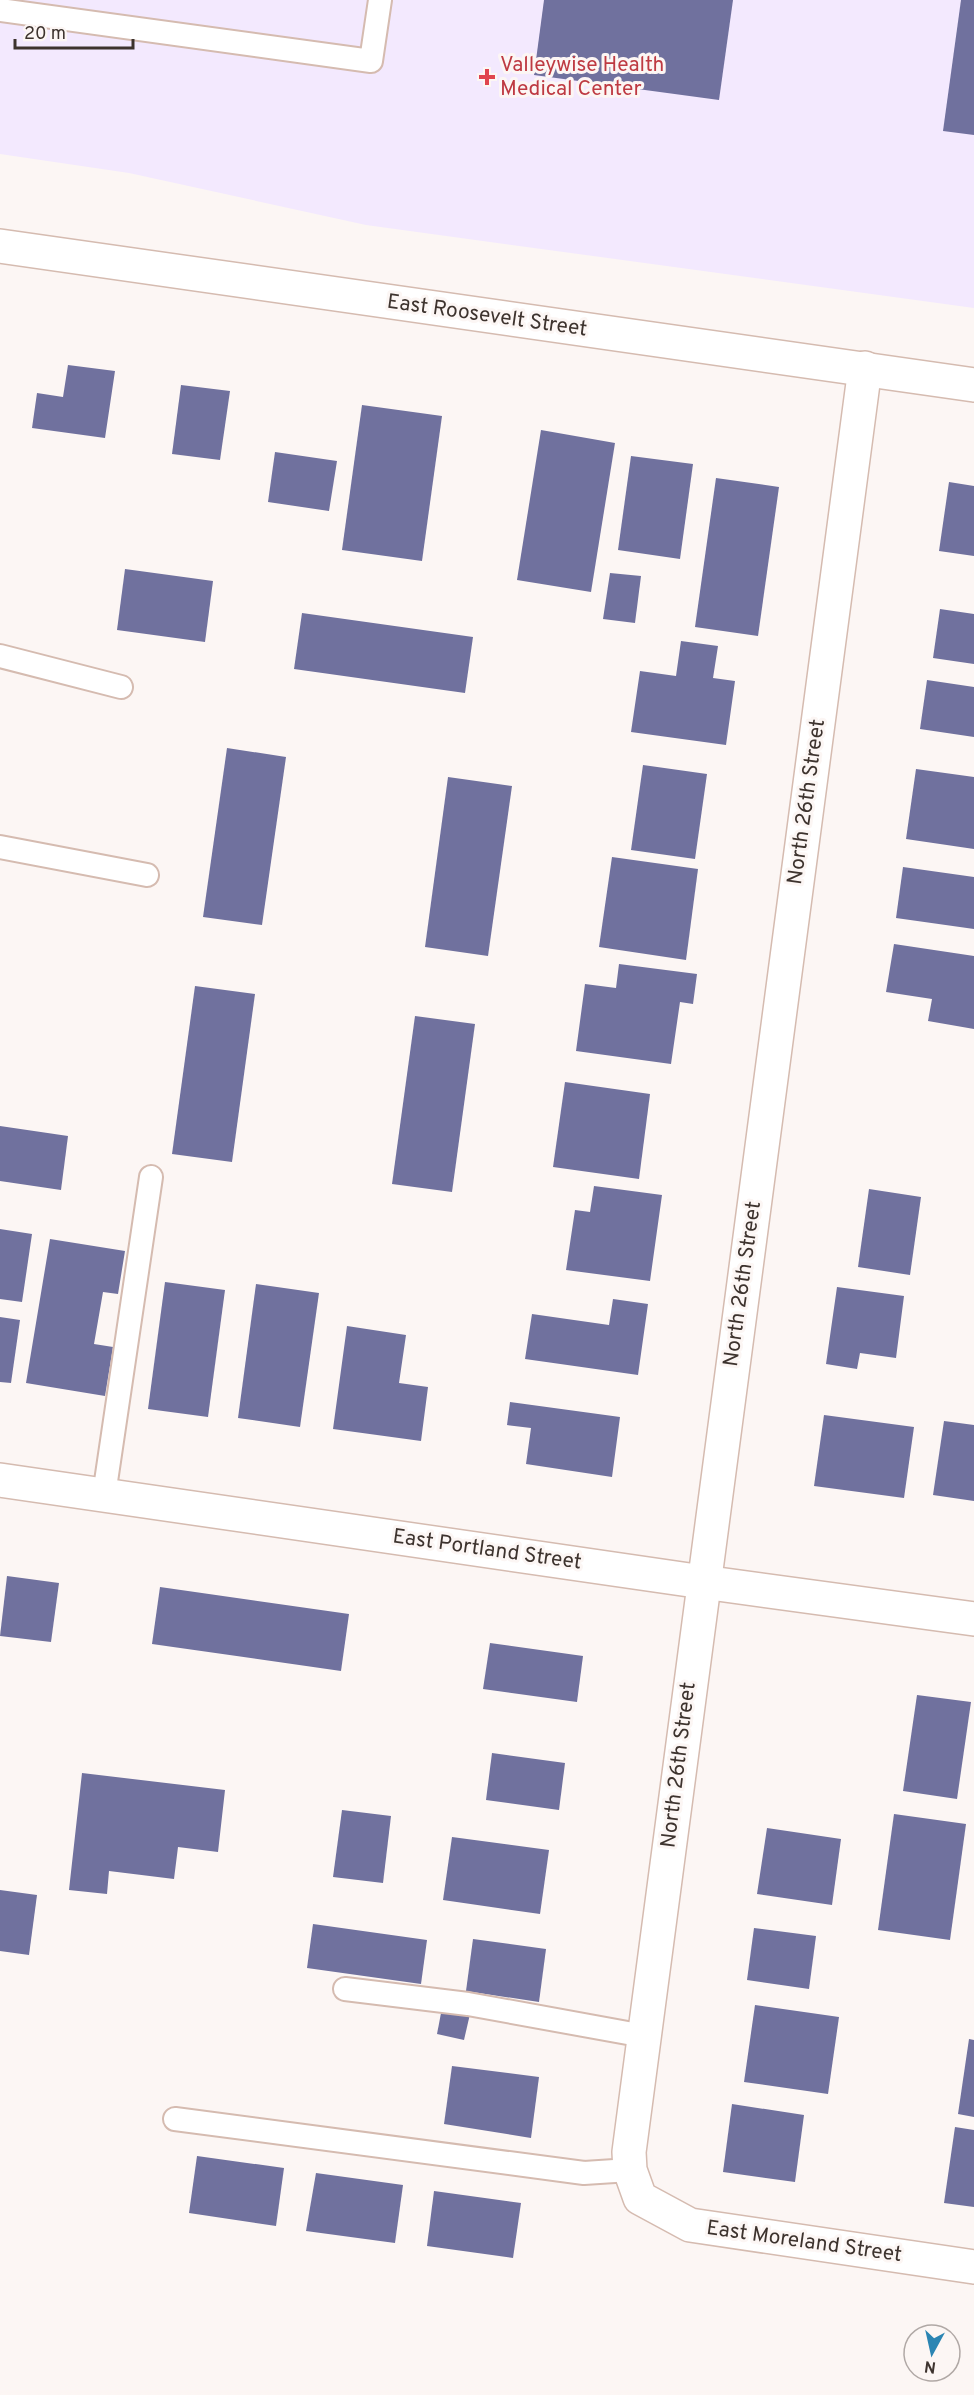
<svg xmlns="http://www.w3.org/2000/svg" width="974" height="2395" font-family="Overpass,sans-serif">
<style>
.medical{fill:#f3e9fe}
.building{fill:#70719e}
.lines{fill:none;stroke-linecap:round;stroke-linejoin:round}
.service-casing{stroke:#d5bbb0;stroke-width:26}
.minor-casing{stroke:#d5bbb0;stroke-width:36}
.tertiary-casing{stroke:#d5bbb0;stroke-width:36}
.service{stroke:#fff;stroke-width:22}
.minor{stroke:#fff;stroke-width:33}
.tertiary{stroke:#fff;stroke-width:33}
.health-dot{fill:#e0444e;stroke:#fcf6f4;stroke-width:2}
.labels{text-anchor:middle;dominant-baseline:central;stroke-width:6;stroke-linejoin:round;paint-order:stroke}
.health-label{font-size:21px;fill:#be3a42;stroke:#fcf6f4;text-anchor:start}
.street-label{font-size:21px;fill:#3d332e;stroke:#fcf6f4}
</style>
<rect width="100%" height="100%" fill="#fcf6f4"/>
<path class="medical" d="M 0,0 L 974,0 L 974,308 L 366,225 L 129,173 L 0,154 Z"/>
<g class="building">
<path d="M 544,0 L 733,0 L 719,100 L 534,75 Z"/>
<path d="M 961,0 L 974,0 L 974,135 L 943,131 Z"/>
<path d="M 68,365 L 115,371 L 105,438 L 32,428 L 37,393 L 63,397 Z"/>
<path d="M 181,385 L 230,391 L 220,460 L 172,454 Z"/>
<path d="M 362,405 L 442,416 L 422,561 L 342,550 Z"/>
<path d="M 541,430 L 615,443 L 591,592 L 517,580 Z"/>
<path d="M 275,452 L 337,461 L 329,511 L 268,502 Z"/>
<path d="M 631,456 L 693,464 L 680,559 L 618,550 Z"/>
<path d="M 716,478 L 779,487 L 758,636 L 695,627 Z"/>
<path d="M 949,482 L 974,486 L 974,556 L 939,551 Z"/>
<path d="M 125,569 L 213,581 L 205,642 L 117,630 Z"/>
<path d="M 610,573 L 641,576 L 635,623 L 603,619 Z"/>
<path d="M 940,609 L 974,614 L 974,664 L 933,658 Z"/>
<path d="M 302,613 L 473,637 L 465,693 L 294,669 Z"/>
<path d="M 681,641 L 718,646 L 713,678 L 735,681 L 726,745 L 631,732 L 640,671 L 676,676 Z"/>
<path d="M 927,680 L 974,687 L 974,737 L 920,729 Z"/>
<path d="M 227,748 L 286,757 L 262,925 L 203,917 Z"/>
<path d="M 643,765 L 707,774 L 695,859 L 631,850 Z"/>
<path d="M 916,769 L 974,777 L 974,849 L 906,839 Z"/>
<path d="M 448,777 L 512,786 L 488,956 L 425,947 Z"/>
<path d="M 612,857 L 698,869 L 686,960 L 599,947 Z"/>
<path d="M 903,867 L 974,877 L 974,929 L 896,918 Z"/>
<path d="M 894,944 L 974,956 L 974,1029 L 928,1021 L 932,999 L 886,992 Z"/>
<path d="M 619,964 L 697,974 L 693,1004 L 680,1002 L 671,1064 L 576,1051 L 585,984 L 616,988 Z"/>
<path d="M 195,986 L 255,994 L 232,1162 L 172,1154 Z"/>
<path d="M 415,1016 L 475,1024 L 452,1192 L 392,1184 Z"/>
<path d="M 565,1082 L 650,1094 L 639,1179 L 553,1167 Z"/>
<path d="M 0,1126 L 68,1136 L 61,1190 L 0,1181 Z"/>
<path d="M 594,1186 L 662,1195 L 650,1281 L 566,1270 L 575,1210 L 590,1212 Z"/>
<path d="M 869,1189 L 921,1197 L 910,1275 L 858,1267 Z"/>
<path d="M 0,1229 L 32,1234 L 22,1302 L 0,1299 Z"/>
<path d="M 50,1239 L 125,1251 L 118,1294 L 103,1292 L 94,1344 L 113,1347 L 105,1396 L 26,1383 Z"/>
<path d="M 165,1282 L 225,1290 L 208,1417 L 148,1409 Z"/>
<path d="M 256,1284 L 319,1293 L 300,1427 L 238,1418 Z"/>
<path d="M 837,1287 L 904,1296 L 896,1358 L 860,1353 L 857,1369 L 826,1364 Z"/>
<path d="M 613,1299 L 648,1304 L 638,1375 L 525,1359 L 532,1314 L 609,1325 Z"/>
<path d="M 0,1317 L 20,1320 L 11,1383 L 0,1382 Z"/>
<path d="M 347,1326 L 406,1335 L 399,1383 L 428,1387 L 421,1441 L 333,1429 Z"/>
<path d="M 510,1402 L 620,1417 L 612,1477 L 526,1464 L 531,1428 L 507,1425 Z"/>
<path d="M 824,1415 L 914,1427 L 904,1498 L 814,1486 Z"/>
<path d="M 944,1421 L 974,1425 L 974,1501 L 933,1495 Z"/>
<path d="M 7,1576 L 59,1583 L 51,1642 L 0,1636 Z"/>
<path d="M 160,1587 L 349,1614 L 341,1671 L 152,1644 Z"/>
<path d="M 490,1643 L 583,1656 L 577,1702 L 483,1689 Z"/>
<path d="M 917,1695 L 971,1702 L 957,1799 L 903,1791 Z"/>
<path d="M 492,1753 L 565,1763 L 559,1810 L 486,1800 Z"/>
<path d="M 82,1773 L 225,1790 L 218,1852 L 178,1847 L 174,1879 L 109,1871 L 107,1894 L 69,1890 Z"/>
<path d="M 342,1810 L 391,1816 L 383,1883 L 333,1877 Z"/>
<path d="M 894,1814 L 966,1824 L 950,1940 L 878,1930 Z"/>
<path d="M 767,1828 L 841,1839 L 832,1905 L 757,1894 Z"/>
<path d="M 452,1837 L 549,1850 L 540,1914 L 443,1900 Z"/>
<path d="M 0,1890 L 37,1895 L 29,1955 L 0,1951 Z"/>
<path d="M 313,1924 L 427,1940 L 421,1984 L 307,1968 Z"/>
<path d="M 754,1928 L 816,1936 L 809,1989 L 747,1980 Z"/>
<path d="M 473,1939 L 546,1949 L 539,2002 L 466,1991 Z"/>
<path d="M 755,2005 L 839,2017 L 828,2094 L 744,2082 Z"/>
<path d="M 442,2008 L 470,2014 L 464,2040 L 437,2034 Z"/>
<path d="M 969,2039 L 974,2040 L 974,2117 L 958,2114 Z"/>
<path d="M 452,2066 L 539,2077 L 531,2138 L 444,2124 Z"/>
<path d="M 732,2104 L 804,2115 L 795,2182 L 723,2172 Z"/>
<path d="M 955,2127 L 974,2130 L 974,2207 L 944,2203 Z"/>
<path d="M 197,2156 L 284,2168 L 276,2226 L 189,2213 Z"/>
<path d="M 316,2173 L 403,2185 L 395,2243 L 306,2231 Z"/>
<path d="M 434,2191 L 521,2203 L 513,2258 L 427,2246 Z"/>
</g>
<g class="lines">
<defs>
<g id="service">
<path d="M 0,10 L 371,61 L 380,0"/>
<path d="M 0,656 L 121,687"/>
<path d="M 0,847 L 147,875"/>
<path d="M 104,1495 L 151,1177"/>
<path d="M 345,1989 L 468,2004 L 644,2036"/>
<path d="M 175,2119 L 584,2173 L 630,2170"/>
</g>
<g id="minor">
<path d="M 865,368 L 629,2152 L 630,2170 L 640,2198 L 690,2225 L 974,2267"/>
<path d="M 0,1480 L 703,1582 L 974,1619"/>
</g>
<path id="tertiary" d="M 0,246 L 974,385"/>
</defs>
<use href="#service" class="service-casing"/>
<use href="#minor" class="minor-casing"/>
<use href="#tertiary" class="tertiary-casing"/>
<use href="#service" class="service"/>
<use href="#minor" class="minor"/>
<use href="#tertiary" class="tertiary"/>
</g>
<path class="health-dot" d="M484 68h6v6h6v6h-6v6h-6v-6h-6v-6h6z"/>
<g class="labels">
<g class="health-label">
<text x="500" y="65">Valleywise Health<tspan x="500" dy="24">Medical Center</tspan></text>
</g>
<g class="street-label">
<text transform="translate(487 316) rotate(8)">East Roosevelt Street</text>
<text transform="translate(807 802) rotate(-82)">North 26th Street</text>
<text transform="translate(743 1284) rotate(-82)">North 26th Street</text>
<text transform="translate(487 1550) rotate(8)">East Portland Street</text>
<text transform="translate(679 1765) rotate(-83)">North 26th Street</text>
<text transform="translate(804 2242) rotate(8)">East Moreland Street</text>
</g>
</g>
<g transform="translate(932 2353) rotate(188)"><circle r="28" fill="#fcf6f4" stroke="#b0a8a5" stroke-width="1.5"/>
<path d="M0-4.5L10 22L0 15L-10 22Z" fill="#2b85b3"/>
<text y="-9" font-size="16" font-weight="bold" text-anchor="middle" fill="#3d332e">N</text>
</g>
<path d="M15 39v9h118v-9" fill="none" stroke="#3d332e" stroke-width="3"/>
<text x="24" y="39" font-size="18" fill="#3d332e" stroke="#fcf6f4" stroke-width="4.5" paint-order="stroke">20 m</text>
</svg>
